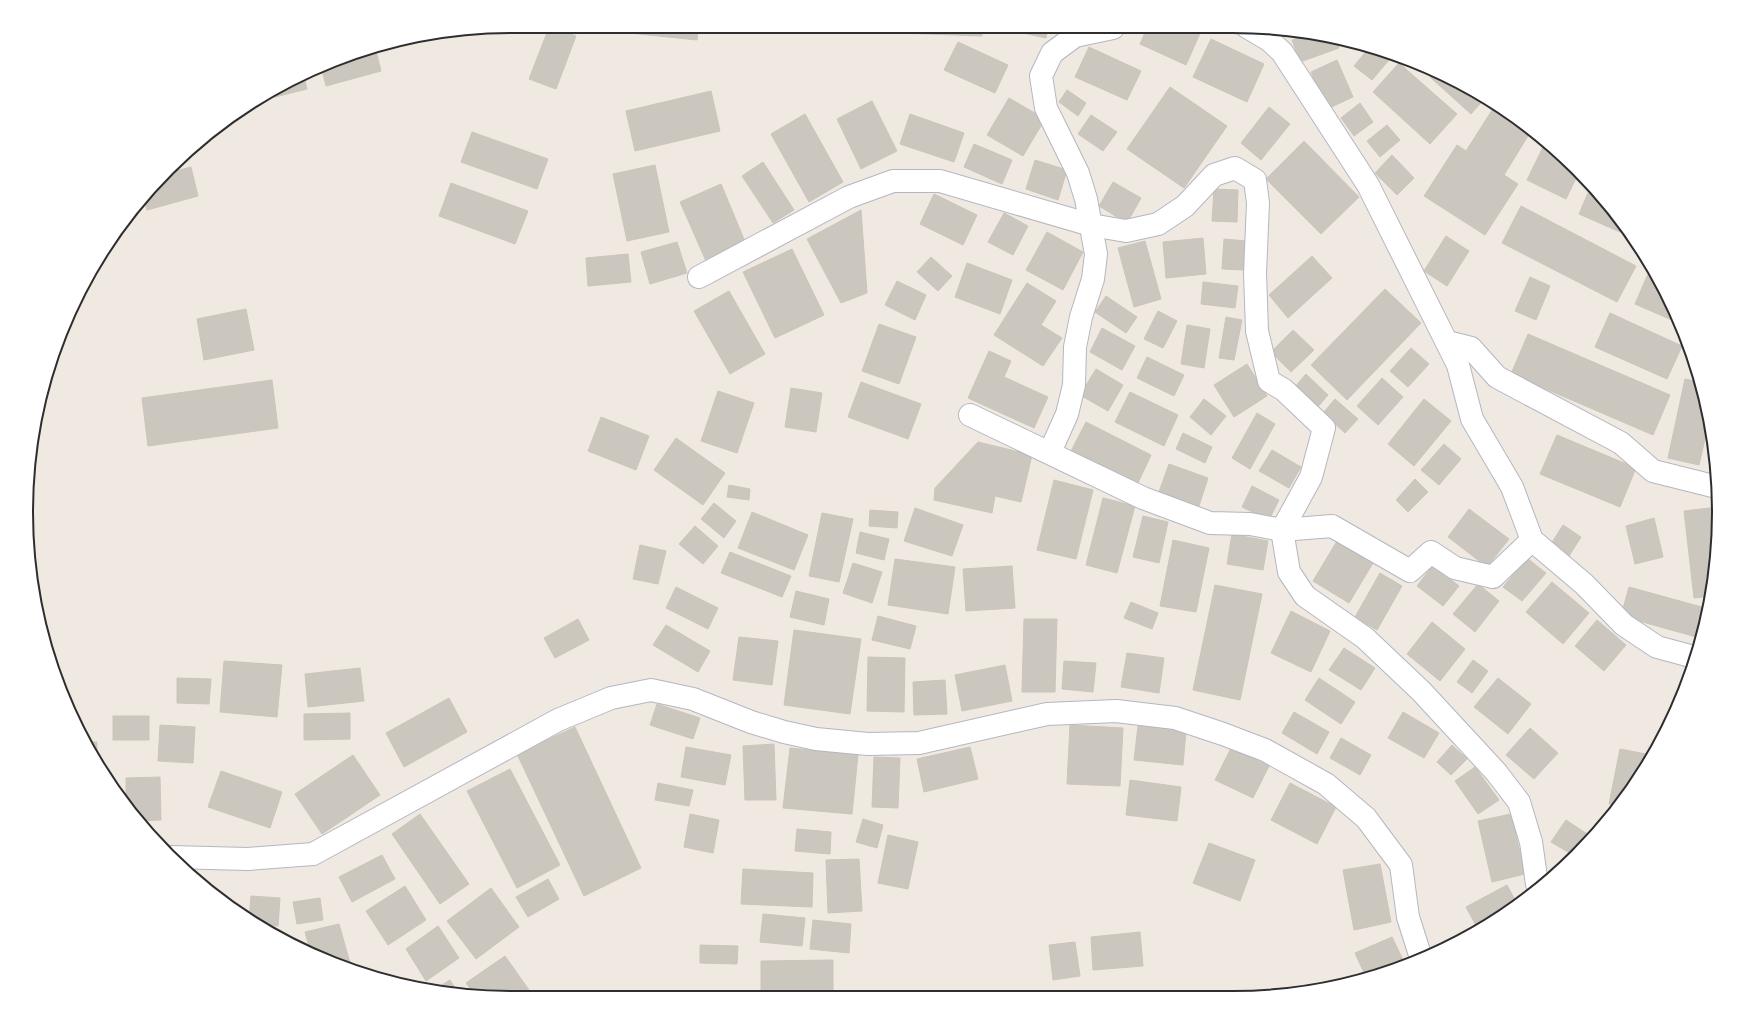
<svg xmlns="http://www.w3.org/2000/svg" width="1745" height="1024" font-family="'Alegreya Sans',sans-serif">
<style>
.building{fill:#cbc7bf;stroke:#cbc5ba}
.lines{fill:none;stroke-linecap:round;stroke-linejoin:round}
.street-casing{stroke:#b4b7c1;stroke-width:24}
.street{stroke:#fff;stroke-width:22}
.rim{fill:none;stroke:#2e2e2e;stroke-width:2}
</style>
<rect width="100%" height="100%" fill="#efe9e1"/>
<g class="building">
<path d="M 1194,27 L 1201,31 L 1186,65 L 1140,44 L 1147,28 Z"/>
<path d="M 900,28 L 982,28 L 982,36 L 900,33 Z"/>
<path d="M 1000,28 L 1048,28 L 1046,38 Z"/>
<path d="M 698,29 L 697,40 L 601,30 Z"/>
<path d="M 548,30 L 560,30 L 576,36 L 556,89 L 529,79 Z"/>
<path d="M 1307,35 L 1337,41 L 1339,48 L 1300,62 L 1292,40 Z"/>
<path d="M 1211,39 L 1264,64 L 1247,102 L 1193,77 Z"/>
<path d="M 958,42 L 1008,65 L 995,93 L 944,70 Z"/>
<path d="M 375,47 L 381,71 L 326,86 L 321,66 L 356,52 Z"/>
<path d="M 1089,47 L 1141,71 L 1127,100 L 1075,77 Z"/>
<path d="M 1369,48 L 1377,49 L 1389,60 L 1372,80 L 1354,66 Z"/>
<path d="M 1337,60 L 1353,97 L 1327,109 L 1311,72 Z"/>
<path d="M 1399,63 L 1457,114 L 1430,144 L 1373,92 Z"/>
<path d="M 303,74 L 307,89 L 255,102 L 297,76 Z"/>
<path d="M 1434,74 L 1484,99 L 1471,114 L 1430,77 Z"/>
<path d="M 1170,87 L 1227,126 L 1184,188 L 1127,149 Z"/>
<path d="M 1067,90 L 1086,103 L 1078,116 L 1059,102 Z"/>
<path d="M 711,91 L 720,131 L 635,151 L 626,111 Z"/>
<path d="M 1009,98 L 1045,119 L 1023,156 L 987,135 Z"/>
<path d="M 872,101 L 897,151 L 861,169 L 837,119 Z"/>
<path d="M 1360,103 L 1373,122 L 1354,136 L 1341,118 Z"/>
<path d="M 1496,104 L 1503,108 L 1531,131 L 1504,175 L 1518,184 L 1485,235 L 1424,196 L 1457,145 L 1466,151 Z"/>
<path d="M 1269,107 L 1290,124 L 1261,160 L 1241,143 Z"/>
<path d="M 805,114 L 843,182 L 809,202 L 771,134 Z"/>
<path d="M 910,114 L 964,133 L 954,162 L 900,144 Z"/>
<path d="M 1091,115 L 1117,132 L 1103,151 L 1078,134 Z"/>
<path d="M 1387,125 L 1400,140 L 1380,157 L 1367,141 Z"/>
<path d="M 472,132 L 548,159 L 537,189 L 461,162 Z"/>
<path d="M 1304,141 L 1359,197 L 1321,234 L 1266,179 Z"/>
<path d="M 1545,143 L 1579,172 L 1566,199 L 1527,180 Z"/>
<path d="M 974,144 L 1012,160 L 1002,184 L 964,167 Z"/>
<path d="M 1392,155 L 1414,178 L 1397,195 L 1375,173 Z"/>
<path d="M 1035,160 L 1067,170 L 1058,200 L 1026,189 Z"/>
<path d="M 763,162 L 794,210 L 773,223 L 742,176 Z"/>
<path d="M 655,165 L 669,232 L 627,241 L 613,174 Z"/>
<path d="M 191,167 L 198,196 L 147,210 L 144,198 L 164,174 Z"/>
<path d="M 1113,182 L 1141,198 L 1127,223 L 1099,206 Z"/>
<path d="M 451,183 L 528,211 L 515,244 L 439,216 Z"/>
<path d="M 721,184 L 746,244 L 706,261 L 680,202 Z"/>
<path d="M 1591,186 L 1629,232 L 1627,235 L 1579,214 Z"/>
<path d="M 1214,189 L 1238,190 L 1237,222 L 1212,221 Z"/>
<path d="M 934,194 L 977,215 L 963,245 L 920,224 Z"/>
<path d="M 1521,206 L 1636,266 L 1617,302 L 1502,243 Z"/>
<path d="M 861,210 L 867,293 L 841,303 L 807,239 Z"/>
<path d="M 1004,213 L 1028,226 L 1013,255 L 988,242 Z"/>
<path d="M 121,226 L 122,231 L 115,233 Z"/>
<path d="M 1047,232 L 1083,252 L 1063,290 L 1026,270 Z"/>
<path d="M 1446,236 L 1469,251 L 1447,286 L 1424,271 Z"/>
<path d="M 1203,238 L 1206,274 L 1166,278 L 1163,242 Z"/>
<path d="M 1224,239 L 1246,241 L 1245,270 L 1222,269 Z"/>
<path d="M 1145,241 L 1161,299 L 1134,307 L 1118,248 Z"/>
<path d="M 677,242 L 687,273 L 650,284 L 641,252 Z"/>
<path d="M 792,249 L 824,315 L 775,338 L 743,272 Z"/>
<path d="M 628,254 L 631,282 L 588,286 L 586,258 Z"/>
<path d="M 1312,256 L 1332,278 L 1288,318 L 1269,295 Z"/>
<path d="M 931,257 L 952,276 L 938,291 L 917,272 Z"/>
<path d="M 967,263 L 1012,280 L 1000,314 L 955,297 Z"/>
<path d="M 1651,267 L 1681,324 L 1635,304 Z"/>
<path d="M 1530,277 L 1550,286 L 1536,320 L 1515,311 Z"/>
<path d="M 897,281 L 926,295 L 915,320 L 885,305 Z"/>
<path d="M 1203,282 L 1238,286 L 1235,308 L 1201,304 Z"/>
<path d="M 1027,283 L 1056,301 L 1041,325 L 1062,338 L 1043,366 L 994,335 Z"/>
<path d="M 1385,289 L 1421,323 L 1347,400 L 1311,365 Z"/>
<path d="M 729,291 L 765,354 L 730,374 L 694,311 Z"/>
<path d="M 1106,296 L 1137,317 L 1126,333 L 1095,312 Z"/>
<path d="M 246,309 L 254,350 L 204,360 L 197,319 Z"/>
<path d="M 1158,311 L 1177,321 L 1163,348 L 1144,339 Z"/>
<path d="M 1610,313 L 1682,346 L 1667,379 L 1595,347 Z"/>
<path d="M 1226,317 L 1242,320 L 1234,360 L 1219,358 Z"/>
<path d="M 879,324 L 916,337 L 899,384 L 862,371 Z"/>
<path d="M 1187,325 L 1210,329 L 1204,368 L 1181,364 Z"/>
<path d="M 1102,328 L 1135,346 L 1122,370 L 1090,352 Z"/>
<path d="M 1293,330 L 1314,350 L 1291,372 L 1271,352 Z"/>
<path d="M 1528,334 L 1670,395 L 1653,435 L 1511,374 Z"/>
<path d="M 1411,348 L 1429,364 L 1408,387 L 1390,371 Z"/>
<path d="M 989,351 L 1011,361 L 1004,377 L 1048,397 L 1034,428 L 968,398 Z"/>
<path d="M 1147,357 L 1184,375 L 1174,396 L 1137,378 Z"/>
<path d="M 1247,364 L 1267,396 L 1234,417 L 1214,385 Z"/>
<path d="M 1096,369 L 1123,385 L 1108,411 L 1080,395 Z"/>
<path d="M 1306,374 L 1328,395 L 1316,409 L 1294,388 Z"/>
<path d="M 1382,378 L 1403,397 L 1378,425 L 1357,406 Z"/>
<path d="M 1685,379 L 1699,382 L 1710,417 L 1699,465 L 1668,458 Z"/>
<path d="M 272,380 L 278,428 L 148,446 L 142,398 Z"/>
<path d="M 861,382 L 921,404 L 908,439 L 848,417 Z"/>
<path d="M 791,388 L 822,393 L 816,432 L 785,427 Z"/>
<path d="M 718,391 L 754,403 L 737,453 L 701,441 Z"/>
<path d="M 1130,392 L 1178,415 L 1164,446 L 1115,422 Z"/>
<path d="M 1204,399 L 1226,416 L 1211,435 L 1190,417 Z"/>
<path d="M 1335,399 L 1358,419 L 1345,433 L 1323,413 Z"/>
<path d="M 1424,399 L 1451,421 L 1414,466 L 1388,444 Z"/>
<path d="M 1257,413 L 1275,424 L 1250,469 L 1232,458 Z"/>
<path d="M 601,417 L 649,436 L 636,470 L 588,451 Z"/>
<path d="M 1086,422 L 1151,455 L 1136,487 L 1070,453 Z"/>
<path d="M 1183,433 L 1212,447 L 1205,463 L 1176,449 Z"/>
<path d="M 1557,435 L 1636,468 L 1620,507 L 1540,474 Z"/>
<path d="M 676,438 L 725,473 L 703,505 L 654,470 Z"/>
<path d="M 978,442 L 1032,455 L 1021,502 L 995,496 L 992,513 L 934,500 L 935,488 Z"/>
<path d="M 1444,444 L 1461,459 L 1439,485 L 1421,470 Z"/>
<path d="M 1272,450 L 1301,467 L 1289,488 L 1259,471 Z"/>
<path d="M 1169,464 L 1208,478 L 1199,506 L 1159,492 Z"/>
<path d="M 1415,479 L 1428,492 L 1408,512 L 1396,500 Z"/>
<path d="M 1054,480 L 1093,490 L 1076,559 L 1037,550 Z"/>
<path d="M 729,485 L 750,489 L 749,500 L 727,497 Z"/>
<path d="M 1252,486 L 1279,500 L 1269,520 L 1242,507 Z"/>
<path d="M 1103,498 L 1135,506 L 1117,573 L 1086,565 Z"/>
<path d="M 714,503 L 736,521 L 724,538 L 701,519 Z"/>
<path d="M 1718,507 L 1711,596 L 1694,598 L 1684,511 Z"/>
<path d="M 915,508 L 963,525 L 952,556 L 904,541 Z"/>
<path d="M 1469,509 L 1509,539 L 1487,567 L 1448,537 Z"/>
<path d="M 870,510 L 898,512 L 897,528 L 869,526 Z"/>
<path d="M 752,512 L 808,535 L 794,570 L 738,548 Z"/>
<path d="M 822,513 L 853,519 L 839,582 L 809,576 Z"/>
<path d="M 1143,516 L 1168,522 L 1159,563 L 1133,557 Z"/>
<path d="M 1654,518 L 1663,557 L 1635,564 L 1626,526 Z"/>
<path d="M 1563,525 L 1581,537 L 1569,556 L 1551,544 Z"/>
<path d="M 695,526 L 718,546 L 703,564 L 679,544 Z"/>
<path d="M 860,532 L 889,539 L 884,560 L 856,553 Z"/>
<path d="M 1232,534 L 1268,541 L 1263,570 L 1227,564 Z"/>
<path d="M 1173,540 L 1209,548 L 1196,612 L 1160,606 Z"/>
<path d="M 1337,541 L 1373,563 L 1349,603 L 1313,581 Z"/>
<path d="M 640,545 L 666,551 L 658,584 L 633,579 Z"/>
<path d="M 730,552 L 791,576 L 782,597 L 721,573 Z"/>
<path d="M 1527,558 L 1546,573 L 1522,601 L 1503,587 Z"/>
<path d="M 895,559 L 955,567 L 948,614 L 888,605 Z"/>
<path d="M 853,563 L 882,572 L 872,603 L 843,593 Z"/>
<path d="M 1433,565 L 1459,586 L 1443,606 L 1417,586 Z"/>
<path d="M 1012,566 L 1015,608 L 966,611 L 963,569 Z"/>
<path d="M 1380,573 L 1402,586 L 1377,630 L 1355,617 Z"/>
<path d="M 1552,582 L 1589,613 L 1563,644 L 1526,612 Z"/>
<path d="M 1478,584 L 1499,601 L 1475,632 L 1453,614 Z"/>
<path d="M 1215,585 L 1262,594 L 1240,700 L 1193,690 Z"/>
<path d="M 676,587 L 718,608 L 708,629 L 666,608 Z"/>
<path d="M 1629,587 L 1709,609 L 1700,638 L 1621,616 Z"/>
<path d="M 796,591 L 829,599 L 824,625 L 790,617 Z"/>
<path d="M 1131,602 L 1158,613 L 1152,629 L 1124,618 Z"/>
<path d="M 1291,611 L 1330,631 L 1311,672 L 1271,653 Z"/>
<path d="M 878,616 L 916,626 L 910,649 L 872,640 Z"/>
<path d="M 578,619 L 589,640 L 555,658 L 544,638 Z"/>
<path d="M 1024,619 L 1057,619 L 1055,692 L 1022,692 Z"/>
<path d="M 1597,620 L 1626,645 L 1604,671 L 1575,646 Z"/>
<path d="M 1432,622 L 1465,649 L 1440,681 L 1407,654 Z"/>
<path d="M 666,625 L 710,651 L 698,672 L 653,645 Z"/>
<path d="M 794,630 L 861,639 L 850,714 L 784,705 Z"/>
<path d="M 739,637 L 778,641 L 772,685 L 733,680 Z"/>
<path d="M 1344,648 L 1375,668 L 1361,690 L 1329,670 Z"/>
<path d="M 1127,653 L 1164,658 L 1159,693 L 1121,687 Z"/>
<path d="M 868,657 L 905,658 L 904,712 L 867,711 Z"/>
<path d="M 1473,660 L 1488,671 L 1472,693 L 1457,682 Z"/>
<path d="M 224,661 L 282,665 L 277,717 L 220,712 Z"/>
<path d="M 1064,661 L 1096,663 L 1093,692 L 1062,689 Z"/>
<path d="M 1005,665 L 1012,701 L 962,711 L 955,675 Z"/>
<path d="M 360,668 L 364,701 L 308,707 L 305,674 Z"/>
<path d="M 177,678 L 211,679 L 209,704 L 177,703 Z"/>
<path d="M 1319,678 L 1355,702 L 1341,724 L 1305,700 Z"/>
<path d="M 1498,678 L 1531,704 L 1508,734 L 1474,707 Z"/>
<path d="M 945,680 L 947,714 L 914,715 L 913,682 Z"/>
<path d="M 449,698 L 467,732 L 404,767 L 386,733 Z"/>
<path d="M 657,704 L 700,718 L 693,739 L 650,725 Z"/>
<path d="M 1294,712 L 1329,732 L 1317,754 L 1282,733 Z"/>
<path d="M 1403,712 L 1439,733 L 1424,758 L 1388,738 Z"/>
<path d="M 350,713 L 350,739 L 304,740 L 304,714 Z"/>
<rect x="113" y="716" width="36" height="24"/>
<path d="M 160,725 L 195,727 L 193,763 L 158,761 Z"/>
<path d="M 1070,725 L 1123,728 L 1120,786 L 1067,784 Z"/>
<path d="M 1138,726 L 1186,731 L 1183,765 L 1134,760 Z"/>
<path d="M 575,727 L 641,868 L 584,896 L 517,754 Z"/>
<path d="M 1530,728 L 1558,753 L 1534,779 L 1506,755 Z"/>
<path d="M 1341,738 L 1371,755 L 1360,775 L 1330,758 Z"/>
<path d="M 85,742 L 97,742 L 97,764 L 91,755 Z"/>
<path d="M 774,744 L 776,800 L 745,800 L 743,746 Z"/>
<path d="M 1452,745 L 1467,759 L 1451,775 L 1437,762 Z"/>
<path d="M 686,747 L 731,755 L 725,785 L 681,777 Z"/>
<path d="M 970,747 L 978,779 L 924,792 L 917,759 Z"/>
<path d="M 790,748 L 858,755 L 852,814 L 783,808 Z"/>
<path d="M 1231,748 L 1269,766 L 1253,798 L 1215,780 Z"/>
<path d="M 1620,749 L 1651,755 L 1637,782 L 1617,805 L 1609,804 Z"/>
<path d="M 353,755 L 380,795 L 322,834 L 295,794 Z"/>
<path d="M 874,757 L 900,758 L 898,808 L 872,807 Z"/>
<path d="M 1475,767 L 1499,800 L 1478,814 L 1455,781 Z"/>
<path d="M 510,769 L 560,865 L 517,888 L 467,791 Z"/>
<path d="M 221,771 L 282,792 L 270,828 L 208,807 Z"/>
<path d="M 160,777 L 161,820 L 138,821 L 126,807 L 126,778 Z"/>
<path d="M 1130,780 L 1181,787 L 1177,821 L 1126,815 Z"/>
<path d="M 658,783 L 693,790 L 689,806 L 655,800 Z"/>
<path d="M 1290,783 L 1336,807 L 1317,844 L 1271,820 Z"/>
<path d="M 420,814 L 469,884 L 440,904 L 392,834 Z"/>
<path d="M 690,814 L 719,820 L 713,853 L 684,847 Z"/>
<path d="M 1511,814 L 1525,874 L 1492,882 L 1478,821 Z"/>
<path d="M 863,819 L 883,825 L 877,848 L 856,842 Z"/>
<path d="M 1566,820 L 1590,836 L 1573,855 L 1551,842 Z"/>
<path d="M 797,829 L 831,832 L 830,854 L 795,851 Z"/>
<path d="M 888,835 L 918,842 L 908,889 L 878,883 Z"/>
<path d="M 1209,843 L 1255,860 L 1240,901 L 1193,883 Z"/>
<path d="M 382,855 L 395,879 L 352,902 L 339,877 Z"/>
<path d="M 859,859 L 862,911 L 828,913 L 826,860 Z"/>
<path d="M 1380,864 L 1391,922 L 1354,930 L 1343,870 Z"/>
<path d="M 743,869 L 813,873 L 812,907 L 741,904 Z"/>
<path d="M 548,879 L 559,899 L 528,917 L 516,897 Z"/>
<path d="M 1507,885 L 1517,904 L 1479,931 L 1466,907 Z"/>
<path d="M 405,886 L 426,920 L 388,945 L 366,911 Z"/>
<path d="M 491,888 L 519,927 L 476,959 L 447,921 Z"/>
<path d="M 216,894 L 225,895 L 225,902 Z"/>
<path d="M 251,896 L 280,898 L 278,926 L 260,925 L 249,920 Z"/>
<path d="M 320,898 L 323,920 L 297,924 L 293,902 Z"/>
<path d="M 763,914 L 805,918 L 802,946 L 760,942 Z"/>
<path d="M 813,920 L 851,924 L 849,953 L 810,949 Z"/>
<path d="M 339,924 L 352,970 L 310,950 L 305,932 Z"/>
<path d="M 438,926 L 459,958 L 426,981 L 406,949 Z"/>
<path d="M 1140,932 L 1143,966 L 1093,970 L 1091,937 Z"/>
<path d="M 1392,937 L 1405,964 L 1386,973 L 1366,977 L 1355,953 Z"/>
<path d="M 1075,942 L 1080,976 L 1053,980 L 1049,945 Z"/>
<path d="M 700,945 L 738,946 L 737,964 L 700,963 Z"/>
<path d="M 505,956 L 534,997 L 476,996 L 466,983 Z"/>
<path d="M 833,960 L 833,997 L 761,997 L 761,961 Z"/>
<path d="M 450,980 L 458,993 L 437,988 Z"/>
</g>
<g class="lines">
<defs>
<g id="street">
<path d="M 1247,27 L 1269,40 L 1282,52 L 1368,185 L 1458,365 L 1472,419 L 1512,487 L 1532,540 L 1584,584 L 1624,625 L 1657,647 L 1694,657"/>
<path d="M 699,277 L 849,197 L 893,181 L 940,181 L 1091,225 L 1126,231 L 1158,224 L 1185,206 L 1214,175 L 1235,168 L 1255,180 L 1258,203 L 1255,273 L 1257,331 L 1269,381 L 1284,390 L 1324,428 L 1311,477 L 1282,530 L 1289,572 L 1305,596 L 1365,638 L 1421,691 L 1496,772 L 1519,802 L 1531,842 L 1537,884 L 1539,888"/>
<path d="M 1447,342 L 1471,348 L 1497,377 L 1621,443 L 1653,471 L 1717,487"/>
<path d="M 970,415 L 1143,498 L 1210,523 L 1250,524 L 1282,530 L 1332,526 L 1410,571 L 1431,552 L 1455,568 L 1493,577 L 1532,540"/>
<path d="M 1050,452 L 1067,414 L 1074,385 L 1075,347 L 1081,317 L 1093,279 L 1096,254 L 1086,199 L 1078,173 L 1046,108 L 1041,76 L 1052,53 L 1075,36 L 1113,28"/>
<path d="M 170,857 L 248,859 L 313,854 L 558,720 L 611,698 L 651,690 L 693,699 L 751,722 L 784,732 L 816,739 L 868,744 L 919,743 L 1047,714 L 1116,711 L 1175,718 L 1223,734 L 1265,750 L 1326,784 L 1366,818 L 1401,865 L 1408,917 L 1421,958"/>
</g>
</defs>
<use href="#street" class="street-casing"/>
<use href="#street" class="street"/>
</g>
<path d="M0 0H1745V1024H0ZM512 33H1233A479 479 0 0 1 1712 512V512A479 479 0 0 1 1233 991H512A479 479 0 0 1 33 512V512A479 479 0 0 1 512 33Z" fill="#fff" fill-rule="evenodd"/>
<path class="rim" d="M512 33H1233A479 479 0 0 1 1712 512V512A479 479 0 0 1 1233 991H512A479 479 0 0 1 33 512V512A479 479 0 0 1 512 33Z"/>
</svg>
